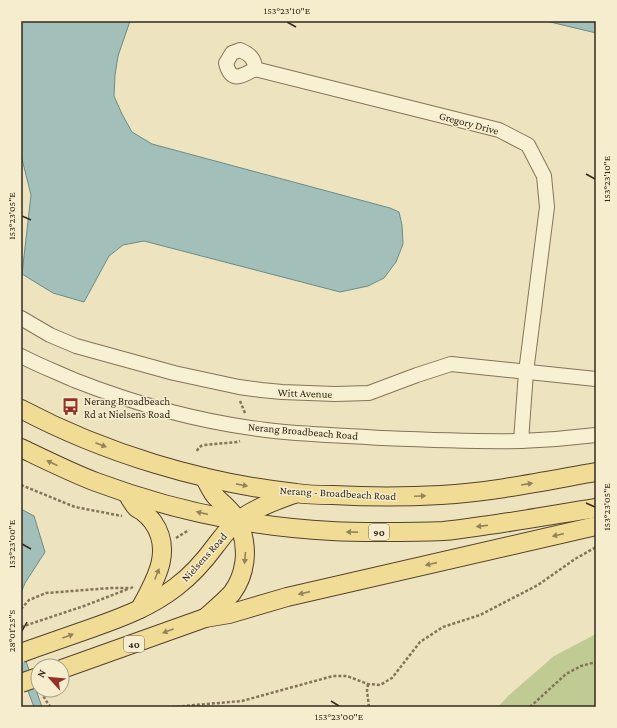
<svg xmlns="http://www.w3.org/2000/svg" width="617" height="728" font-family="'Crimson Pro',serif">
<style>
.green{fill:#c0cb93}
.water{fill:#a2bfb9;stroke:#6a8c86}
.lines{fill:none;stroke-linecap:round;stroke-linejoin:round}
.minor-casing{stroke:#857358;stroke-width:16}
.major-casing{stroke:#53412c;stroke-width:20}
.path{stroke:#857358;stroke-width:2.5;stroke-dasharray:3 2;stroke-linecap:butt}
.minor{stroke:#f8f0d2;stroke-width:14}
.major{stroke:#f1dc96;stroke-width:18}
.major-bridge-casing{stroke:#53412c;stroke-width:20;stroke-linecap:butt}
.major-bridge{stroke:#f1dc96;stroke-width:18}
.oneway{fill:#938359}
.ticks{fill:none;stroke:#352a1c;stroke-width:1.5}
.labels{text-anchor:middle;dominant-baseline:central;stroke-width:3;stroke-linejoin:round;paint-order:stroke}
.shield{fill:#f5edce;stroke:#6f6451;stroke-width:1}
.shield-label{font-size:10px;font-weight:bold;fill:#352a1c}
.street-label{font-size:11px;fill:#352a1c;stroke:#f5edce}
.poi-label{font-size:11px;fill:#352a1c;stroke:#f5edce;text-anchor:start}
.neatline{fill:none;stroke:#352a1c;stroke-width:1.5}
.ticks-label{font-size:10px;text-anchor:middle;fill:#352a1c}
</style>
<rect width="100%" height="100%" fill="#ede3bf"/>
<path class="green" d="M 596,634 L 596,707 L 498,707 L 508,696 L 554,656 Z"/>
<g class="water">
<path d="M 23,21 L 130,21 L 118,56 L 115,75 L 114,96 L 122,114 L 132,132 L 152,144 L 390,208 L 399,212 L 402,225 L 403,244 L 396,262 L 384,278 L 368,286 L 340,292 L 144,241 L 123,245 L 109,256 L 84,302 L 53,293 L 22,274 L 31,195 L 21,155 L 21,22 Z"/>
<path d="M 546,21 L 596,21 L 596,33 Z"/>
<path d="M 21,509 L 34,516 L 45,552 L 25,583 L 21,593 Z"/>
<path d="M 21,647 L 42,707 L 34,707 L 21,673 Z"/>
</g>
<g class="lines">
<defs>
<g id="minor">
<path d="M 240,50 C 249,54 255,58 255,69 C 242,76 231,84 226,63 L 232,53 Z"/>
<path d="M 255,69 L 499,130 L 528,145 L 544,176 L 547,207 L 526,372 L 521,441"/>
<path d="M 21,318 L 50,335 L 76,346 L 174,373 L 239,387 L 261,390 L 282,392 L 335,394 L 369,393 L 417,375 L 451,364 L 596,379"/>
<path d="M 21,356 C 38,365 56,372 74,380 C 135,404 200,422 266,430 C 305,435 343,435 381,438 C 428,440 474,442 521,441 C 546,440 571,438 596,435"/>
</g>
<g id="major">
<path d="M 21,409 C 104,453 203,483 296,493 C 308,495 321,495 333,495 C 369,497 405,497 441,495 C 493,492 545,481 596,472"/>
<path d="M 21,448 C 46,460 70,472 96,482 C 171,510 251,527 332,531 C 348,532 364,532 380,532 C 401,532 422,532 443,531 C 456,530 469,528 482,526 C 520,521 558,514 596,508"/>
<path d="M 204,477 C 208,483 211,492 217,498 C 224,505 232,511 237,520 C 239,523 240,526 241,529 C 248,550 246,574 232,593 C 224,602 214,610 205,618"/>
<path d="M 127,493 C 129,497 132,502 135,506 C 137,509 140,510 142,511 C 146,514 150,518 153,522 C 174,552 154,582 140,609"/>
<path d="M 32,649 C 52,642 72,635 92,628 C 123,617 150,607 176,587 C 192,575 205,560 216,545 C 223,536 230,526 239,520 C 255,508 275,501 294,494"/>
<path d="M 62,669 L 205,618 L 229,614 L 287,597 L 596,526"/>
</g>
</defs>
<use href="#minor" class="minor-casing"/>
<use href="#major" class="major-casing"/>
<g class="path">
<path d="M 240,401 L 245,413"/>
<path d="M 197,451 C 198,448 200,446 204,445 L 237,442 L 240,441"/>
<path d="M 21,485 L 75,507 L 122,516"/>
<path d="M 176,538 L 189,530"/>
<path d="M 21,609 L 29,600 L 46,593 L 111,588 L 131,588 L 133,587"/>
<path d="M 21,627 L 84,606 L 128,589"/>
<path d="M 368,684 L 367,691 L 369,707"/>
<path d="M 41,692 L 48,704 L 51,707"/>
<path d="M 172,707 L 242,701 L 333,676 L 347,676 L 368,684 L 380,685 L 392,678 L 420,642 L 443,627 L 480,615 L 538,585 L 575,559 L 596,547"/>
<path d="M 530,707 L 566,674 L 581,666 L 596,662"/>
</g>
<use href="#minor" class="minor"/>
<use href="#major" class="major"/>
<defs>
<g id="major-bridge">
<path d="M 21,653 L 32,649"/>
<path d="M 21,683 L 38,677"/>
</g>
</defs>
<use href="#major-bridge" class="major-bridge-casing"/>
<use href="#major-bridge" class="major-bridge"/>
</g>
<defs><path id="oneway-solid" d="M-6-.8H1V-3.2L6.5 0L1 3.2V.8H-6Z"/></defs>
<g class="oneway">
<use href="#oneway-solid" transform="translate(101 445) rotate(21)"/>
<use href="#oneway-solid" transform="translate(52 463) rotate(-155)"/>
<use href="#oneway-solid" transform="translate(527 484) rotate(-9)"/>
<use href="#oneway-solid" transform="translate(242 485) rotate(11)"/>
<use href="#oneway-solid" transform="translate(420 496) rotate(-3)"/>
<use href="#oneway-solid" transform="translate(202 513) rotate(-167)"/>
<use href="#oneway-solid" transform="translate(482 526) rotate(173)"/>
<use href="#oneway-solid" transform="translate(352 532) rotate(-179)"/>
<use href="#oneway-solid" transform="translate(558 535) rotate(167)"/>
<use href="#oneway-solid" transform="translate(245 558) rotate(95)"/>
<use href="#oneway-solid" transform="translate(431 564) rotate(167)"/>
<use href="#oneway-solid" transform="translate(157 574) rotate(-68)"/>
<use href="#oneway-solid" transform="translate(304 593) rotate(167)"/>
<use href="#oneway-solid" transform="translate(168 631) rotate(160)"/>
<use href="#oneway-solid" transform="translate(68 636) rotate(-20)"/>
</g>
<path class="ticks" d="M 287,22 L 296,27M 586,174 L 595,179M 22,216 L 31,220M 586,503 L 595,507M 22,544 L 31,549M 22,631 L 27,622M 331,701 L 339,706"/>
<defs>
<symbol id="bus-bare" viewBox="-9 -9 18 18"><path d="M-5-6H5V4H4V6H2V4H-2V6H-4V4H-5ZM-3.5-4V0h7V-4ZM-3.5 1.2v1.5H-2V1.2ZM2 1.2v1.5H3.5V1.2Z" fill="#943028" stroke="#f5edce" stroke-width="2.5" paint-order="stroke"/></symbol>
</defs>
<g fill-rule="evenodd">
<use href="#bus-bare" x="58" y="394" width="25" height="25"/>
</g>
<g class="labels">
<g class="shield">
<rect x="369" y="524" width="20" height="16" rx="3"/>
<rect x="124" y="636" width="20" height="16" rx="3"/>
</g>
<g class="shield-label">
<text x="379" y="532">90</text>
<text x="134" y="644">40</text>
</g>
<g class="street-label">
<text transform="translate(469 123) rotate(15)">Gregory Drive</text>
<text transform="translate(305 393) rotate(2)">Witt Avenue</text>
<text transform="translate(303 431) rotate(5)">Nerang Broadbeach Road</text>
<text transform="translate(338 493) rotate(3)">Nerang - Broadbeach Road</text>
<text transform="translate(204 557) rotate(-48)">Nielsens Road</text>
</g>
<g class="poi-label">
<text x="84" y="401">Nerang Broadbeach<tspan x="84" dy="13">Rd at Nielsens Road</tspan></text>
</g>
</g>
<rect width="617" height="728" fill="none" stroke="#f5edce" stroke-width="44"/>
<g transform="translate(50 678) rotate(297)"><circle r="19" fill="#f5edce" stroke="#a89f87"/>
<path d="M0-3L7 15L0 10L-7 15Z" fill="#943028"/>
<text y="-6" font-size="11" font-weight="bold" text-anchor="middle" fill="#352a1c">N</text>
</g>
<rect x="22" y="22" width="573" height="684" class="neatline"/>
<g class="ticks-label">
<text x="287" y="14">153°23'10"E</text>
<text transform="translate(606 179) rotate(-90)" y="4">153°23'10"E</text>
<text transform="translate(11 216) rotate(-90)" y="4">153°23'05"E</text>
<text transform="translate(606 507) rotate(-90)" y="4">153°23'05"E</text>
<text transform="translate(11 544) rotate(-90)" y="4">153°23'00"E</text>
<text transform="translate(11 631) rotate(-90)" y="4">28°01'25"S</text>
<text x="339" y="720">153°23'00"E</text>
</g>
</svg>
